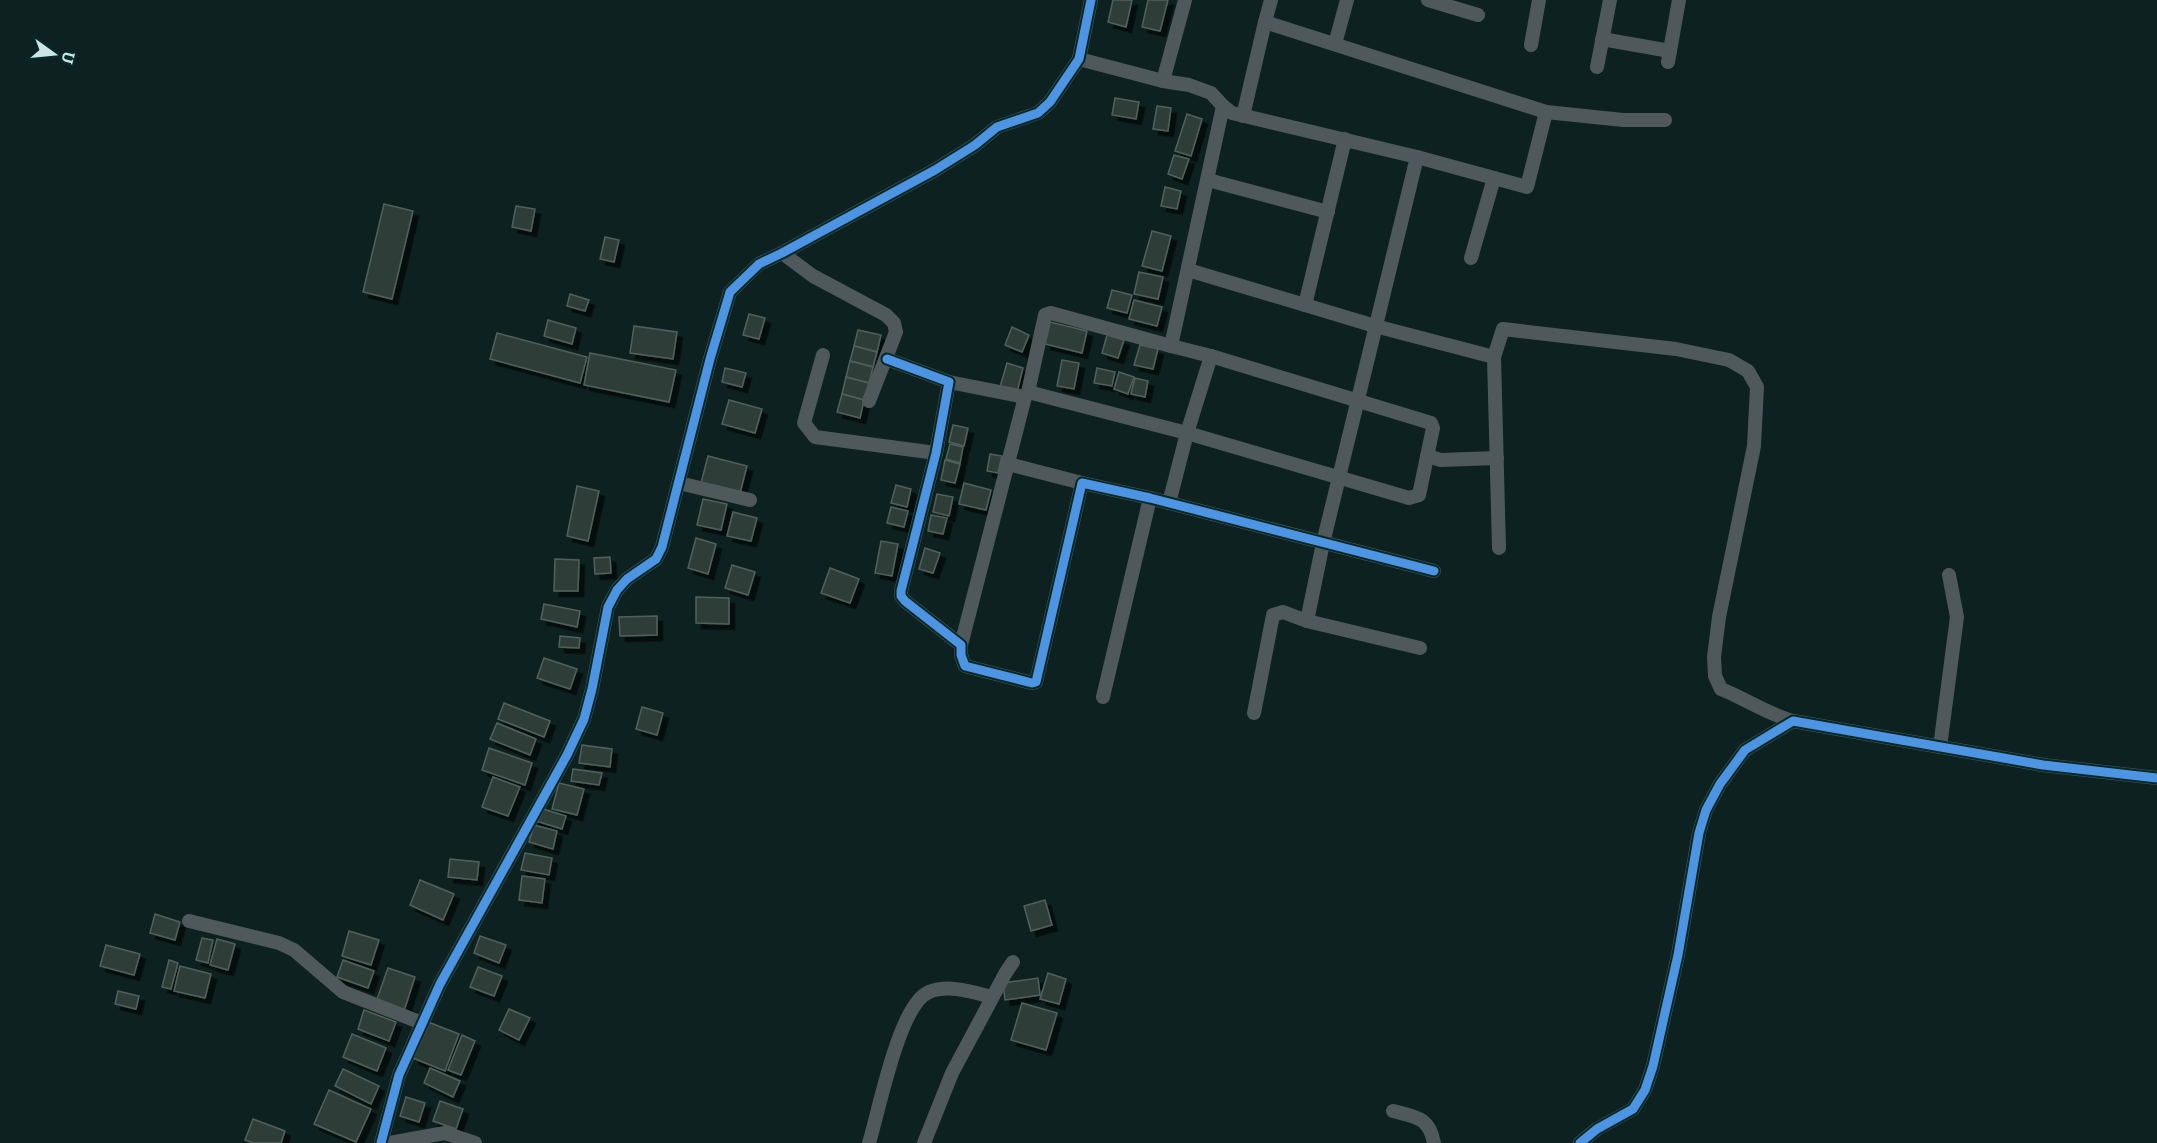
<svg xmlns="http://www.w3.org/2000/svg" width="2157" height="1143" font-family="Bitter,serif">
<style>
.building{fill:#2e3e39;stroke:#51615c;stroke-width:1.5;filter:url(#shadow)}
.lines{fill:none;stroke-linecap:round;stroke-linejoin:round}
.street{stroke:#4f595c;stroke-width:14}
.cycleway-casing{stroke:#052927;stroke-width:13}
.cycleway{stroke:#4d94e3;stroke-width:9}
</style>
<defs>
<filter id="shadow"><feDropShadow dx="5.5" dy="5.5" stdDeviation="0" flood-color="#0009"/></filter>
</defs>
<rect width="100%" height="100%" fill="#0d2120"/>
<g class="building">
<path d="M 1113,0 L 1132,0 L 1126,27 L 1108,22 Z"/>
<path d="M 1148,0 L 1168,0 L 1160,31 L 1142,27 Z"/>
<path d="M 1115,98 L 1139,102 L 1136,119 L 1112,115 Z"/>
<path d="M 1157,106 L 1171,108 L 1168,131 L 1153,129 Z"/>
<path d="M 1187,114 L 1202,119 L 1191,156 L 1175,151 Z"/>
<path d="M 1174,155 L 1189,159 L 1182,179 L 1168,174 Z"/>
<path d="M 1165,187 L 1181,191 L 1177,209 L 1161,206 Z"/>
<path d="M 384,204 L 413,211 L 392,299 L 363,292 Z"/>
<path d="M 516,206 L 535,209 L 531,231 L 512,227 Z"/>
<path d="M 1152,231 L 1171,236 L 1162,271 L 1142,266 Z"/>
<path d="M 605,237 L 619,240 L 614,262 L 600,259 Z"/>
<path d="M 1139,272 L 1163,277 L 1158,299 L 1134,294 Z"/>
<path d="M 1112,290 L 1132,295 L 1127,313 L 1107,308 Z"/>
<path d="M 570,294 L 589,300 L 585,311 L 567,306 Z"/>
<path d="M 1134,300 L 1162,307 L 1157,326 L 1129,319 Z"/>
<path d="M 749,314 L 765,318 L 759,339 L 743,335 Z"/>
<path d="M 548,320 L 576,328 L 572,344 L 544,336 Z"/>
<path d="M 1050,322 L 1087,331 L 1082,353 L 1045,344 Z"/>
<path d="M 634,326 L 677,332 L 673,359 L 630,353 Z"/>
<path d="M 1012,327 L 1029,335 L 1022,352 L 1005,345 Z"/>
<path d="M 858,330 L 881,335 L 877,352 L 854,346 Z"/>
<path d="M 497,333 L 587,357 L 580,383 L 490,359 Z"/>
<path d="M 1107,335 L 1124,340 L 1118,358 L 1102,353 Z"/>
<path d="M 1140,345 L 1158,349 L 1153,369 L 1134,365 Z"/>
<path d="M 854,346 L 877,352 L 873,367 L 850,361 Z"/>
<path d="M 590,353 L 676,370 L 669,402 L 584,385 Z"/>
<path d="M 1062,360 L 1079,363 L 1074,389 L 1057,386 Z"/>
<path d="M 850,361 L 873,367 L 869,383 L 846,377 Z"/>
<path d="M 1007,363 L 1023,368 L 1017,392 L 1000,387 Z"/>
<path d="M 725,368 L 746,373 L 742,387 L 722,382 Z"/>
<path d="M 1097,368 L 1115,372 L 1112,386 L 1094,383 Z"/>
<path d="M 1119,372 L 1134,377 L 1128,394 L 1114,389 Z"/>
<path d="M 846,377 L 869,383 L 864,400 L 842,394 Z"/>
<path d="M 1135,378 L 1148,381 L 1145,397 L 1131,394 Z"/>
<path d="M 842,394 L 864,400 L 860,418 L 837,412 Z"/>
<path d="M 729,400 L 762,409 L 755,433 L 722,424 Z"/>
<path d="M 953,425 L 968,428 L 964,446 L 949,442 Z"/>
<path d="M 950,444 L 963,447 L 960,463 L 946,459 Z"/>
<path d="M 990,454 L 1002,456 L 998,473 L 987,471 Z"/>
<path d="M 708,456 L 747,466 L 740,493 L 701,483 Z"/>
<path d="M 945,460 L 960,464 L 955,483 L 941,480 Z"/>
<path d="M 964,483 L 991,490 L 986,510 L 959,504 Z"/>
<path d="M 896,485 L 911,489 L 907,507 L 891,503 Z"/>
<path d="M 577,486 L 599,491 L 588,541 L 567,536 Z"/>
<path d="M 937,494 L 953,497 L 949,516 L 933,512 Z"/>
<path d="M 703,499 L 727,504 L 721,530 L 697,525 Z"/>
<path d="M 891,507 L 908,511 L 904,527 L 887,523 Z"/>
<path d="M 733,512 L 757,518 L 751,541 L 727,536 Z"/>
<path d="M 931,515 L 947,518 L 943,534 L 928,531 Z"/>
<path d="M 696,538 L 716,544 L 708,574 L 688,568 Z"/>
<path d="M 881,541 L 898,544 L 892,576 L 875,573 Z"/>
<path d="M 925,548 L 940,553 L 933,573 L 919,569 Z"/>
<path d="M 610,557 L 611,573 L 595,574 L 594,558 Z"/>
<path d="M 555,559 L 579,560 L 578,591 L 554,591 Z"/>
<path d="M 732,565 L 755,572 L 748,595 L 725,588 Z"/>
<path d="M 830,568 L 859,579 L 850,603 L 821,593 Z"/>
<path d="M 696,597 L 729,598 L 729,624 L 696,623 Z"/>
<path d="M 544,604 L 580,611 L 577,627 L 541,619 Z"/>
<path d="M 657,616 L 657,635 L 620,636 L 619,617 Z"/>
<path d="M 560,636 L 580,638 L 579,648 L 559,647 Z"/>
<path d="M 544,658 L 577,669 L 570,689 L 537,678 Z"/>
<path d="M 504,703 L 550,721 L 544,737 L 498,719 Z"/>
<path d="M 642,707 L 663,713 L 657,735 L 636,729 Z"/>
<path d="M 497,723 L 536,739 L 530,755 L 490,739 Z"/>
<path d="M 582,745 L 612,749 L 610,767 L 579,763 Z"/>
<path d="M 489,748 L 532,763 L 525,785 L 482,770 Z"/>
<path d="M 573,769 L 602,773 L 599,785 L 571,781 Z"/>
<path d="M 493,777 L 520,787 L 508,816 L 482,807 Z"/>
<path d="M 559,783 L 584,789 L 577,815 L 552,809 Z"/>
<path d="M 537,807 L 566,816 L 562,829 L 533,820 Z"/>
<path d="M 534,825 L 557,831 L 553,849 L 529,842 Z"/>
<path d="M 525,853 L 552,858 L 549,875 L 521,870 Z"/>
<path d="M 450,859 L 479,862 L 477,880 L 448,877 Z"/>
<path d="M 522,876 L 545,879 L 542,903 L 519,900 Z"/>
<path d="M 420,880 L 454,894 L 443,920 L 410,905 Z"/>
<path d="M 1045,900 L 1052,925 L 1031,931 L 1024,906 Z"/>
<path d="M 155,914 L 180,922 L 175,940 L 150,933 Z"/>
<path d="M 349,931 L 379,940 L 371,965 L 342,956 Z"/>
<path d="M 480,936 L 506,945 L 499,963 L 474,953 Z"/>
<path d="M 202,938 L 213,940 L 208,963 L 196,960 Z"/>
<path d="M 217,939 L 235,944 L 228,970 L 210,965 Z"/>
<path d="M 106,945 L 140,954 L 134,975 L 100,966 Z"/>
<path d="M 169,960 L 178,963 L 171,989 L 162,987 Z"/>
<path d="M 343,960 L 374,971 L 368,988 L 337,977 Z"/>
<path d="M 180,966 L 211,974 L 205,998 L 174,991 Z"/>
<path d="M 478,967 L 502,976 L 494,996 L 470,987 Z"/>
<path d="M 388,968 L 415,977 L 404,1011 L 376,1002 Z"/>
<path d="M 1048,973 L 1066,979 L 1059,1004 L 1040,999 Z"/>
<path d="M 1038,978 L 1040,995 L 1005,1000 L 1003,983 Z"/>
<path d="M 118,991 L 139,996 L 136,1009 L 115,1004 Z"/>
<path d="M 1022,1003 L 1057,1013 L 1046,1050 L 1011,1040 Z"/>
<path d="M 509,1009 L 530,1018 L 519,1040 L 499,1030 Z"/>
<path d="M 364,1010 L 396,1022 L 389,1041 L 358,1029 Z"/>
<path d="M 428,1022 L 459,1034 L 445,1071 L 413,1058 Z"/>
<path d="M 352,1034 L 386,1048 L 377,1071 L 343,1057 Z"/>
<path d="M 462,1035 L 475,1041 L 461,1075 L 448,1070 Z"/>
<path d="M 430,1068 L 460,1081 L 453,1097 L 424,1083 Z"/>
<path d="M 343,1069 L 379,1086 L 371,1104 L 335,1086 Z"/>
<path d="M 329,1090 L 371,1109 L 356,1142 L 314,1124 Z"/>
<path d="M 406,1097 L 425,1103 L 419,1122 L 400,1116 Z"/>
<path d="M 440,1101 L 463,1109 L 456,1129 L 433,1121 Z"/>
<path d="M 253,1119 L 285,1131 L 281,1143 L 253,1143 L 245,1140 Z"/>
</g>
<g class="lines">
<g class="street">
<path d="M 1271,0 L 1265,22 L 1546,112 L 1623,120 L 1665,120"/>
<path d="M 1428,0 L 1478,15"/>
<path d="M 1602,39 L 1670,51"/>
<path d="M 1335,44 L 1347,0"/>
<path d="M 1531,45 L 1539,0"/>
<path d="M 1079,59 L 1163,81 L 1189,85 L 1211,93 L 1223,106 L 1171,346 L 1211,356 L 1187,433 L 1169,503"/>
<path d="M 1668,62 L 1679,0"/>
<path d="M 1597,67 L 1610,0"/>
<path d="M 1163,81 L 1185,0"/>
<path d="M 1223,106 L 1232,113 L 1417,157 L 1527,187 L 1546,112"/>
<path d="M 1243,116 L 1265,22"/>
<path d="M 1208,180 L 1328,212"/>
<path d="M 782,253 L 813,276 L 886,315 L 894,323 L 896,332 L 869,401"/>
<path d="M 1471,258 L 1494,178"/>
<path d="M 1188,270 L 1375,326 L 1494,357 L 1499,548"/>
<path d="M 1305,305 L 1345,139"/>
<path d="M 823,355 L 804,423 L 815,437 L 936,453"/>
<path d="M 1494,357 L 1503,329 L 1676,349 L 1729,360 L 1748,371 L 1757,387 L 1754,446 L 1719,617 L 1714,657 L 1715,676 L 1721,689 C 1746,699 1767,714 1793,721"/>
<path d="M 887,359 L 949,382 L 936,453 L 901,591 L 901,596 L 905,601 L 961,645 L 961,655 L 965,666 L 1032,683 L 1036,682 L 1082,483 L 1150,498 L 1434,571"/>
<path d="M 949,382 L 1025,397"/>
<path d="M 1028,392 L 1187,433 L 1409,498 L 1419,495 L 1433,428 L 1431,423 L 1211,356"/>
<path d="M 1427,456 L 1441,460 L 1497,458"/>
<path d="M 1008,464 L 1082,483"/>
<path d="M 679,483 L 750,500"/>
<path d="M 1307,621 L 1420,648"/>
<path d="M 961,645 L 1025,397 L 1028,392 L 1045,315 L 1051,313 L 1171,346"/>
<path d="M 1103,697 L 1150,498"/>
<path d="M 1254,713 L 1273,615 L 1283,612 L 1307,621 L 1323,543 L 1417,157"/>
<path d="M 1940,747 L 1957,617 L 1949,575"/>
<path d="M 189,921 L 279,943 L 294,950 L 343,992 L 422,1023"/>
<path d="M 1393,1111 C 1416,1117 1429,1117 1434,1143"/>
<path d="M 381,1143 L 399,1075 L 440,984 L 567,755 L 584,719 L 592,689 L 608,607 L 617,590 L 627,579 L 656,559 L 662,547 L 710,359 L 730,292 L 759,264 L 782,253 L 935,170 L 975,145 L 997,127 L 1038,113 L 1050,102 L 1079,59 L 1091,0"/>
<path d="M 390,1143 L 445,1133 L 475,1143"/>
<path d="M 869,1143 C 879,1111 899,1004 929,992 C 949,984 972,992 992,997"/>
<path d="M 924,1143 L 952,1073 L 1005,974 L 1013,962"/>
<path d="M 1580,1143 L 1597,1129 L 1633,1109 L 1645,1090 L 1653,1066 L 1678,955 L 1699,833 L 1706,810 L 1720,784 L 1745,750 L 1793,721 L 2043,765 L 2157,778"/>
</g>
<defs>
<g id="cycleway">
<path d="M 887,359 L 949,382 L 936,453 L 901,591 L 901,596 L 905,601 L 961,645 L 961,655 L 965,666 L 1032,683 L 1036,682 L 1082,483 L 1150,498 L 1434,571"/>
<path d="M 381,1143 L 399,1075 L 440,984 L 567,755 L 584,719 L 592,689 L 608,607 L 617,590 L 627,579 L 656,559 L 662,547 L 710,359 L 730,292 L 759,264 L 782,253 L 935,170 L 975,145 L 997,127 L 1038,113 L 1050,102 L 1079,59 L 1091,0"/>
<path d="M 1580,1143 L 1597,1129 L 1633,1109 L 1645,1090 L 1653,1066 L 1678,955 L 1699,833 L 1706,810 L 1720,784 L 1745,750 L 1793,721 L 2043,765 L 2157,778"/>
</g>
</defs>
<use href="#cycleway" class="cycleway-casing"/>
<use href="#cycleway" class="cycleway"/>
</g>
<g transform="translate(54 54) rotate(105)" stroke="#052927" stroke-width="4.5" paint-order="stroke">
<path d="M0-4.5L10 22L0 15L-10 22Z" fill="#cde4e2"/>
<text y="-9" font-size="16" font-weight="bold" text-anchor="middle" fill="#cde4e2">U</text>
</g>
</svg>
